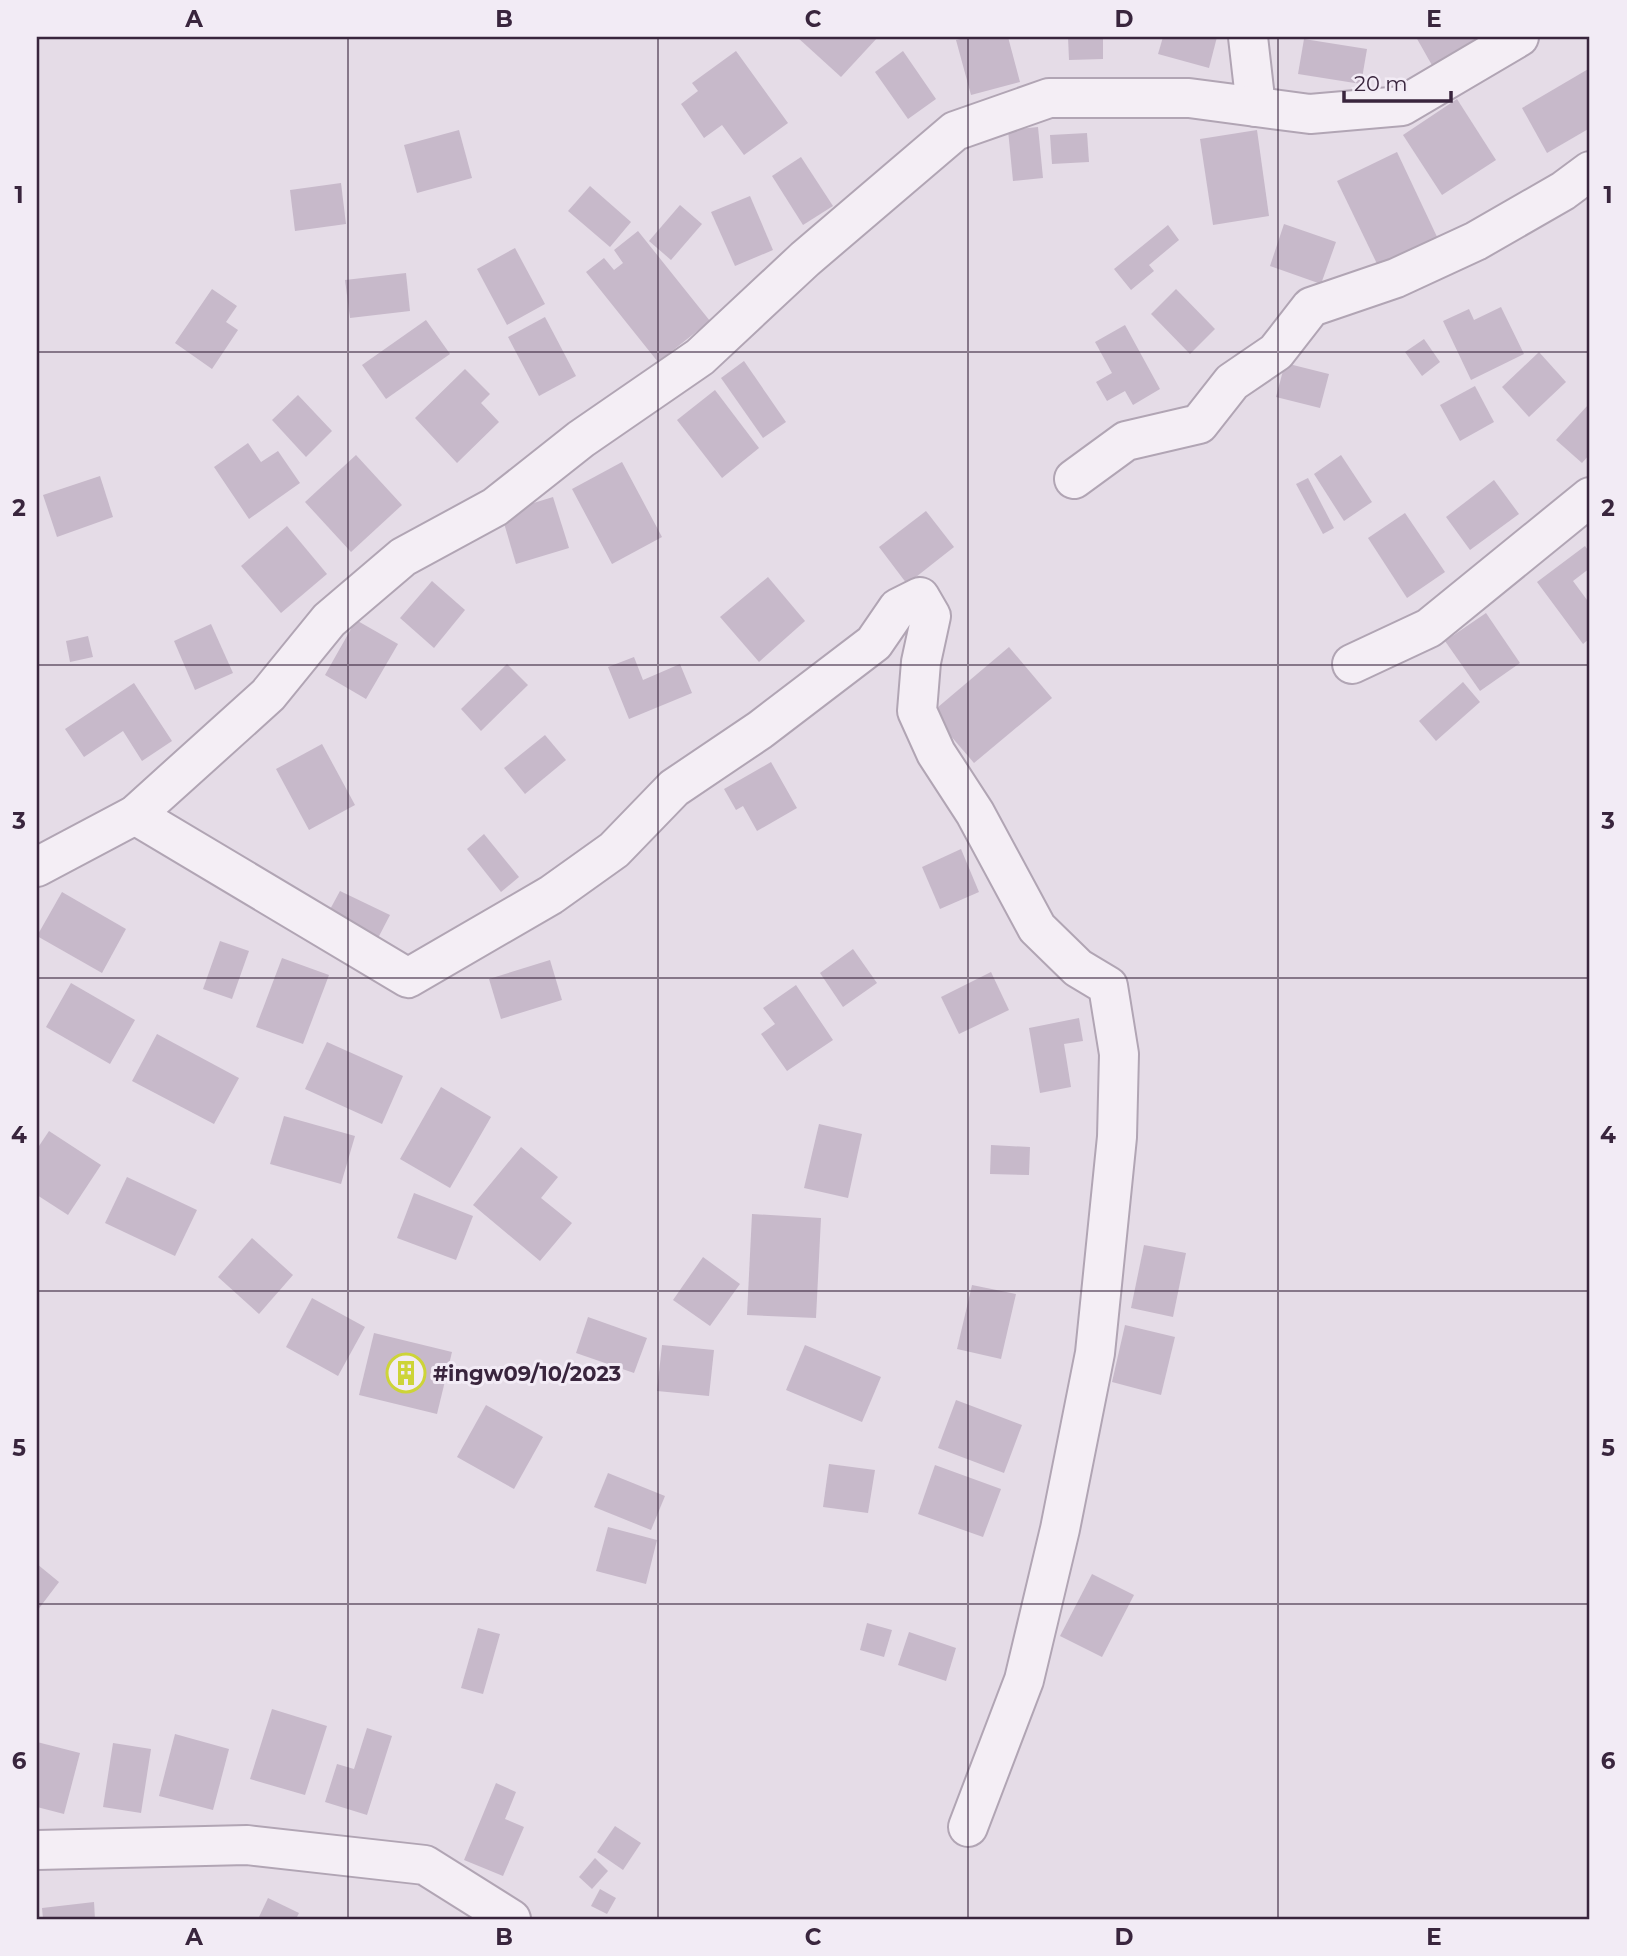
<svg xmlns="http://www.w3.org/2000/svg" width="1627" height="1956" font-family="Montserrat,sans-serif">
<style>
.building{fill:#c7b9ca}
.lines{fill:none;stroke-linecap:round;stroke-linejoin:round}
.minor-casing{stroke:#b1a5b4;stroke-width:42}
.minor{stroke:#f4eef5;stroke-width:38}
.grid{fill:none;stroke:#39253d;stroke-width:2;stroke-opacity:0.55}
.labels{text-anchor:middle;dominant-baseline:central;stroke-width:6;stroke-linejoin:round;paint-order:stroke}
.poi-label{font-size:21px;font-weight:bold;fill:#39253d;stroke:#f2ebf5;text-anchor:start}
.neatline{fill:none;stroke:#39253d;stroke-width:2.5}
.grid-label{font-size:23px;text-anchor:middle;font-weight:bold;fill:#39253d}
</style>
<rect width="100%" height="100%" fill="#e5dce7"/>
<g class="building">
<path d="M 797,37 L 878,37 L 841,77 Z"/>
<path d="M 969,37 L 1008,37 L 1020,82 L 971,95 L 956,40 Z"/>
<path d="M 1068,37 L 1103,37 L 1103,59 L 1069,60 Z"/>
<path d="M 1163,37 L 1217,37 L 1209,68 L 1158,54 Z"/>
<path d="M 1416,37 L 1476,37 L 1479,42 L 1433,67 Z"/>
<path d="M 1304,39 L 1367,49 L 1361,84 L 1298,74 Z"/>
<path d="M 736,51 L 788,123 L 744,155 L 722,125 L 704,138 L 681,104 L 698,91 L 692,83 Z"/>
<path d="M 903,51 L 936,99 L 908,119 L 875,72 Z"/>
<path d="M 1590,68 L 1590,128 L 1547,153 L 1522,108 Z"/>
<path d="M 1457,99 L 1496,160 L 1442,195 L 1403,135 Z"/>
<path d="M 1038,127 L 1043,178 L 1013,181 L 1008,130 Z"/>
<path d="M 459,130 L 472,178 L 417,193 L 404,145 Z"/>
<path d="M 1257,130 L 1269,216 L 1213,225 L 1200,139 Z"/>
<path d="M 1087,133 L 1089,162 L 1052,164 L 1050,135 Z"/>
<path d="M 1397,152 L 1439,241 L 1380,270 L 1337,181 Z"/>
<path d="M 801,157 L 833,206 L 803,225 L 772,176 Z"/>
<path d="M 341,183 L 346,224 L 295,231 L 290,190 Z"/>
<path d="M 590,186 L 631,222 L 610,247 L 568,211 Z"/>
<path d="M 750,196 L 773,250 L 735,266 L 711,212 Z"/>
<path d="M 680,205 L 702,224 L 671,260 L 649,241 Z"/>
<path d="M 1284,224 L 1336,242 L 1321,284 L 1270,266 Z"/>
<path d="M 1168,225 L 1179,240 L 1149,265 L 1154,271 L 1131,290 L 1114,269 Z"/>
<path d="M 638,231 L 710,321 L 658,362 L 586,272 L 604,258 L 614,270 L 623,263 L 614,250 Z"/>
<path d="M 515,248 L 545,304 L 507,325 L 477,269 Z"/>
<path d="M 406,273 L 410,311 L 350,318 L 345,280 Z"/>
<path d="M 212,289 L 237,306 L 226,322 L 238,330 L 212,369 L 175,343 Z"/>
<path d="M 1176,289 L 1215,329 L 1190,354 L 1151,314 Z"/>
<path d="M 1501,307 L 1524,354 L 1471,380 L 1443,321 L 1469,309 L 1474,320 Z"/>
<path d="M 545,317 L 576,376 L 539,396 L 508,337 Z"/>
<path d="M 426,320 L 450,354 L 386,399 L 362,365 Z"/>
<path d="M 1125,325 L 1160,389 L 1133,405 L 1125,391 L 1107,401 L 1096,382 L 1112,373 L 1095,342 Z"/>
<path d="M 1424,339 L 1440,362 L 1422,376 L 1405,352 Z"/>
<path d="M 1539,352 L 1566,382 L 1529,417 L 1502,387 Z"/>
<path d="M 744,361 L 786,422 L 763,438 L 721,378 Z"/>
<path d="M 1285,363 L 1329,374 L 1320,408 L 1276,397 Z"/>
<path d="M 465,369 L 490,394 L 481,403 L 499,422 L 457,463 L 415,418 Z"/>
<path d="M 1475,386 L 1494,422 L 1460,441 L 1440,405 Z"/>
<path d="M 715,390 L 759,448 L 722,478 L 677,420 Z"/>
<path d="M 298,395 L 332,431 L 306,457 L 272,420 Z"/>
<path d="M 1588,405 L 1590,407 L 1590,454 L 1582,463 L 1556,440 Z"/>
<path d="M 248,443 L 261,462 L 278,451 L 300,483 L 249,519 L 214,467 Z"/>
<path d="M 356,455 L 402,505 L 351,552 L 305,502 Z"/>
<path d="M 1341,455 L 1372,502 L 1344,521 L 1314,474 Z"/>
<path d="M 622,462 L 662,537 L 612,564 L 572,489 Z"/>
<path d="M 100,476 L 113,517 L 57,537 L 43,495 Z"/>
<path d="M 1308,478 L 1334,528 L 1323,534 L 1296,484 Z"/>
<path d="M 1494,480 L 1519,514 L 1470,550 L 1446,517 Z"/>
<path d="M 553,497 L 569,548 L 516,564 L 501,513 Z"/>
<path d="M 926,511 L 954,547 L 907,584 L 879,547 Z"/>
<path d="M 1405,513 L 1445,572 L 1407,598 L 1368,538 Z"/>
<path d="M 287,526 L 327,574 L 281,613 L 241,566 Z"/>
<path d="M 1585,546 L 1590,553 L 1590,568 L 1573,581 L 1590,604 L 1590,638 L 1583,644 L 1537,582 Z"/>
<path d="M 768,577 L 805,621 L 759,662 L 720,617 Z"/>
<path d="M 432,581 L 465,610 L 434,648 L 400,618 Z"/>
<path d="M 1486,613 L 1520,663 L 1480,691 L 1445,641 Z"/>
<path d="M 356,620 L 398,644 L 366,699 L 325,675 Z"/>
<path d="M 211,624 L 233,673 L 195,690 L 174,641 Z"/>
<path d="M 88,636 L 93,657 L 70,662 L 66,641 Z"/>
<path d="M 1009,647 L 1052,698 L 974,763 L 931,713 Z"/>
<path d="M 634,657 L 643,680 L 680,664 L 692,693 L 629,719 L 608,667 Z"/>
<path d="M 507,664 L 528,685 L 481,731 L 461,709 Z"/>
<path d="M 1463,682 L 1480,702 L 1436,741 L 1419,721 Z"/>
<path d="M 134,683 L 172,741 L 142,761 L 123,731 L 84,757 L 65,729 Z"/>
<path d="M 545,735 L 566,760 L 525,794 L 504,768 Z"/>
<path d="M 322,744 L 355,805 L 309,830 L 276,769 Z"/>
<path d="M 771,762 L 797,808 L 757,831 L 743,806 L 736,810 L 724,789 Z"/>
<path d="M 484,834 L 519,877 L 501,892 L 467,849 Z"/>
<path d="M 961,849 L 979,892 L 940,909 L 922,867 Z"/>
<path d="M 340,891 L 390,915 L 377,940 L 327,915 Z"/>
<path d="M 62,892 L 126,929 L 102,973 L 37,936 Z"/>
<path d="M 220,941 L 249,951 L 232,999 L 203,989 Z"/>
<path d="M 853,949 L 877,983 L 843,1007 L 820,973 Z"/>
<path d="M 282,958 L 329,975 L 303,1044 L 256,1027 Z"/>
<path d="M 550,960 L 562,1000 L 501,1019 L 489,979 Z"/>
<path d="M 991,972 L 1009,1010 L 959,1034 L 941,997 Z"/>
<path d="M 71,983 L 135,1020 L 110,1064 L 46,1027 Z"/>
<path d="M 796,985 L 833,1040 L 787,1071 L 761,1034 L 775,1024 L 763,1008 Z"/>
<path d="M 1079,1018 L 1083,1041 L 1064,1044 L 1071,1087 L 1040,1093 L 1029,1028 Z"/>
<path d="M 157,1034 L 239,1078 L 214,1124 L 132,1081 Z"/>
<path d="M 327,1042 L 403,1076 L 382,1124 L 305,1089 Z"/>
<path d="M 441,1087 L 491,1117 L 450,1188 L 400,1159 Z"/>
<path d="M 284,1116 L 355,1136 L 341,1184 L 270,1164 Z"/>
<path d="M 819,1124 L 862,1134 L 848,1198 L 804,1188 Z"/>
<path d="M 49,1131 L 101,1165 L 68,1215 L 37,1195 L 37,1149 Z"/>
<path d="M 991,1145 L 1030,1147 L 1029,1175 L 990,1174 Z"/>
<path d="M 521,1147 L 558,1177 L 541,1198 L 572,1223 L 540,1261 L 473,1205 Z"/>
<path d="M 127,1177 L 197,1210 L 175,1256 L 105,1223 Z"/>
<path d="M 414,1193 L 473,1216 L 456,1260 L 397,1238 Z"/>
<path d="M 752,1214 L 821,1218 L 816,1318 L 747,1315 Z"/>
<path d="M 252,1238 L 293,1275 L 259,1314 L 218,1277 Z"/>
<path d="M 1144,1245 L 1186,1253 L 1173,1317 L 1131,1308 Z"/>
<path d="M 703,1257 L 740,1284 L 710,1326 L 673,1300 Z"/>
<path d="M 972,1285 L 1016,1294 L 1001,1359 L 957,1349 Z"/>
<path d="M 312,1298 L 365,1327 L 338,1376 L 286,1347 Z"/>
<path d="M 588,1317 L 647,1338 L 634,1373 L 576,1353 Z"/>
<path d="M 1125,1325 L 1175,1337 L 1161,1395 L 1112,1382 Z"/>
<path d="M 374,1333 L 452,1352 L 437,1414 L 359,1395 Z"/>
<path d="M 662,1345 L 714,1350 L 709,1396 L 657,1391 Z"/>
<path d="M 805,1345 L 881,1377 L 862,1422 L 786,1390 Z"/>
<path d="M 956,1400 L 1022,1425 L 1004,1473 L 938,1448 Z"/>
<path d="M 486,1405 L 543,1437 L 514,1489 L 457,1457 Z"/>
<path d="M 829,1464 L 875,1470 L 868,1513 L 823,1507 Z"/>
<path d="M 935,1465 L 1001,1489 L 983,1537 L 918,1514 Z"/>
<path d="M 608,1473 L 665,1496 L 651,1530 L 594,1507 Z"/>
<path d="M 608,1527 L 657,1540 L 646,1584 L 596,1571 Z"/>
<path d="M 37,1564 L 59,1582 L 37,1611 Z"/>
<path d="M 1092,1574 L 1134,1595 L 1102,1657 L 1060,1636 Z"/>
<path d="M 867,1623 L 892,1630 L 884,1657 L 860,1650 Z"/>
<path d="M 478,1628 L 500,1634 L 483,1694 L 461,1688 Z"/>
<path d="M 909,1632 L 956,1648 L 946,1681 L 898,1665 Z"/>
<path d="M 272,1709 L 327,1726 L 305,1795 L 250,1779 Z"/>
<path d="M 367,1728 L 392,1736 L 367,1815 L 325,1802 L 337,1764 L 354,1769 Z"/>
<path d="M 175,1734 L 229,1749 L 213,1810 L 159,1796 Z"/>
<path d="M 37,1742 L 80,1753 L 64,1814 L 37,1807 Z"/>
<path d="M 113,1743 L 151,1749 L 141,1813 L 103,1807 Z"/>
<path d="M 496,1783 L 516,1792 L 505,1819 L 524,1827 L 503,1876 L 464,1860 Z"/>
<path d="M 615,1826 L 641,1843 L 623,1870 L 597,1852 Z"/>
<path d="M 595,1858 L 608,1871 L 592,1889 L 579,1877 Z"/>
<path d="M 600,1889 L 616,1898 L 607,1914 L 591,1906 Z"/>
<path d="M 268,1898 L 299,1913 L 296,1919 L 258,1919 Z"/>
<path d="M 94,1902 L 95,1919 L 43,1919 L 42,1908 Z"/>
</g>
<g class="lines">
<defs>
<g id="minor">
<path d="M 1248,37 L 1256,107"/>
<path d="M 1074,479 L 1126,441 L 1199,424 L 1232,382 L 1276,352 L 1311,307 L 1396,278 L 1476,241 L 1563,191 L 1590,171"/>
<path d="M 1352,664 L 1429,628 L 1590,497"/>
<path d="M 135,815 L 408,978 L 551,895 L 614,850 L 674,788 L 760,730 L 874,643 L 898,608 L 920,597 L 931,616 L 921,662 L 917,711 L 936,753 L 975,813 L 1037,928 L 1078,968 L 1108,986 L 1119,1054 L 1117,1137 L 1095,1353 L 1060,1529 L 1024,1680 L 968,1827"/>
<path d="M 37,867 L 135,815 L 268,695 L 329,620 L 403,557 L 495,507 L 581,439 L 700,357 L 805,259 L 955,131 L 1049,98 L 1189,98 L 1310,114 L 1402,106 L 1519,37"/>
<path d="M 37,1850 L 247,1845 L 425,1865 L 511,1919"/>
</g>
</defs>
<use href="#minor" class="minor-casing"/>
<use href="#minor" class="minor"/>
</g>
<path class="grid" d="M 348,37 L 348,1919M 658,37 L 658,1919M 968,37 L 968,1919M 1278,37 L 1278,1919M 37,352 L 1590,352M 37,665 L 1590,665M 37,978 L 1590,978M 37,1291 L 1590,1291M 37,1604 L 1590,1604"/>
<defs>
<symbol id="building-ring" viewBox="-11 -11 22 22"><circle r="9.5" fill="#f2ebf5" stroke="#cdd438" stroke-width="1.5"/><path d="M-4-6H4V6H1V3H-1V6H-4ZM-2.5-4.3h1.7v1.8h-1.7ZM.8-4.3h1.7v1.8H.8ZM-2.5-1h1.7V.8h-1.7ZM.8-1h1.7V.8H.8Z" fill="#cdd438"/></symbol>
</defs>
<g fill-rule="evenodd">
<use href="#building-ring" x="384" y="1351" width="44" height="44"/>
</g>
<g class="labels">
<g class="poi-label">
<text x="433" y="1373">#ingw09/10/2023</text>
</g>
</g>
<rect width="1627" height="1956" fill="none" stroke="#f2ebf5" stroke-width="77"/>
<path d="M1344 91v10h107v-10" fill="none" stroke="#39253d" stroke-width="3.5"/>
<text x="1354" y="91" font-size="21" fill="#39253d" stroke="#f2ebf5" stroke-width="5" paint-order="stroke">20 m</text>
<rect x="38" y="38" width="1550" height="1880" class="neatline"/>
<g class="grid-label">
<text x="194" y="27">A</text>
<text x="504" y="27">B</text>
<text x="813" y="27">C</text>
<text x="1124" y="27">D</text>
<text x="1434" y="27">E</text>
<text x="19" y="203">1</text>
<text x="1608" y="203">1</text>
<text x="19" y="516">2</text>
<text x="1608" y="516">2</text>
<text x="19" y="829">3</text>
<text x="1608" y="829">3</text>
<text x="19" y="1143">4</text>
<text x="1608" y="1143">4</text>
<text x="19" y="1456">5</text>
<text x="1608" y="1456">5</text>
<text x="19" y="1769">6</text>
<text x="1608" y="1769">6</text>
<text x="194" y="1945">A</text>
<text x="504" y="1945">B</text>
<text x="813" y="1945">C</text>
<text x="1124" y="1945">D</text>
<text x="1434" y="1945">E</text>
</g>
</svg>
